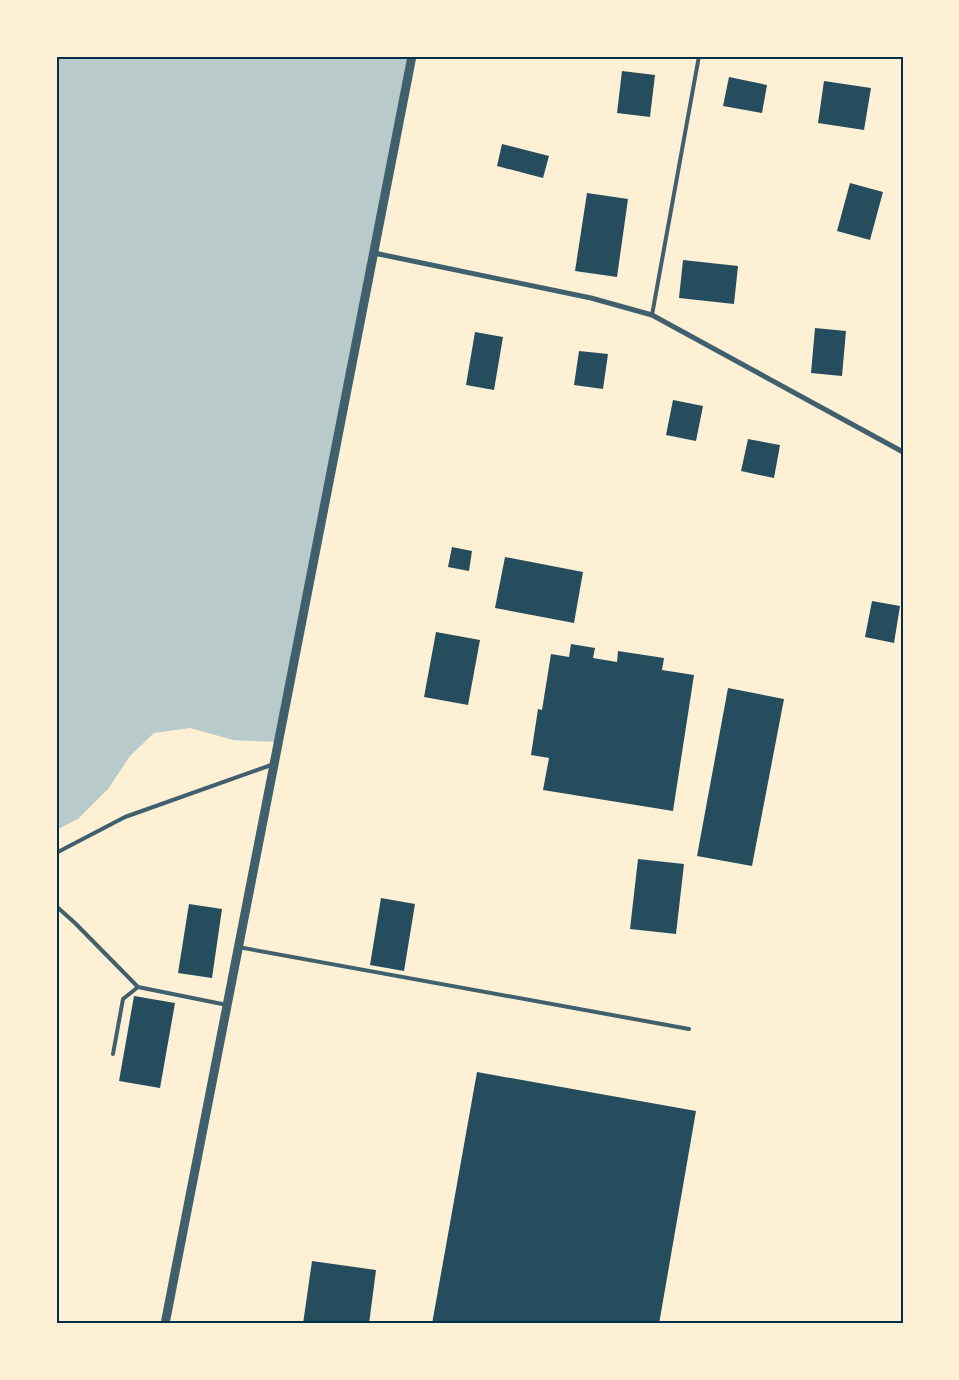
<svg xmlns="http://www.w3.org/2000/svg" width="959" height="1380" font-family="'IBM Plex Serif',serif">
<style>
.green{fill:#b9caca}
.building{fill:#264d5e}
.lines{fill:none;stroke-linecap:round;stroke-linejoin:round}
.service{stroke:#3f606c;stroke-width:4}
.minor{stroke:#3f606c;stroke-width:5}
.tertiary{stroke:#3f606c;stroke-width:9}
.neatline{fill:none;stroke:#003049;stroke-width:2}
</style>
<rect width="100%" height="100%" fill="#fdf0d5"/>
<path class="green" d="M 56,56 L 412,56 L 278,742 L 233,740 L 190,728 L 154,733 L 130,756 L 108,789 L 78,819 L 56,830 Z"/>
<g class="building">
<path d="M 622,71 L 655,75 L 650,117 L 617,113 Z"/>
<path d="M 729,77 L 767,85 L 762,113 L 723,106 Z"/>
<path d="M 824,81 L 871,88 L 864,130 L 818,123 Z"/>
<path d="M 502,144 L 549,156 L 543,178 L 497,166 Z"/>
<path d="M 850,183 L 883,192 L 870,240 L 837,231 Z"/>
<path d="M 587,193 L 628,199 L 617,277 L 575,271 Z"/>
<path d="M 683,260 L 738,266 L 734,304 L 679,298 Z"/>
<path d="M 815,328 L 846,331 L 842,376 L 811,373 Z"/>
<path d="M 475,332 L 503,337 L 494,390 L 466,385 Z"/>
<path d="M 579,351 L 608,354 L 603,389 L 574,385 Z"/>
<path d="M 673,400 L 703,406 L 696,441 L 666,435 Z"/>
<path d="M 748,439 L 780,445 L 774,478 L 741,471 Z"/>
<path d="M 452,547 L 472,551 L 469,571 L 448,567 Z"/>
<path d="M 505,557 L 583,572 L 574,623 L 495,608 Z"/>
<path d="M 872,601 L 900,606 L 894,643 L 865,637 Z"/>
<path d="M 436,632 L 480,640 L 468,705 L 424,697 Z"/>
<path d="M 571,644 L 595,648 L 593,658 L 617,662 L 618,651 L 664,658 L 662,670 L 694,675 L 673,811 L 543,790 L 549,758 L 531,755 L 538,709 L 542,710 L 551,654 L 569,657 Z"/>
<path d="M 728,688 L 784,699 L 752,866 L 697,856 Z"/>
<path d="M 638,859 L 684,864 L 676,934 L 630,929 Z"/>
<path d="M 381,898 L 415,904 L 404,971 L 370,965 Z"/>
<path d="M 189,904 L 222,909 L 212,978 L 178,973 Z"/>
<path d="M 134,996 L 175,1003 L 160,1088 L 119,1081 Z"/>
<path d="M 477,1072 L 696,1111 L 659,1324 L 432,1324 Z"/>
<path d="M 312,1261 L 376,1270 L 369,1324 L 303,1324 Z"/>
</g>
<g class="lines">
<g class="service">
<path d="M 652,315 L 699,56"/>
<path d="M 56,853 L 125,817 L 274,764"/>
<path d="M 56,906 L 75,923 L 138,987 L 227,1005"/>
<path d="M 238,947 L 689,1029"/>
<path d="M 113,1054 L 123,999 L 138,987"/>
</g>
<path class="minor" d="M 374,253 L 591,298 L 652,315 L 903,452"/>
<path class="tertiary" d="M 165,1324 L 412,56"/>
</g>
<rect width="959" height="1380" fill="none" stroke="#fdf0d5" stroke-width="115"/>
<rect x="58" y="58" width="844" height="1264" class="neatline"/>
</svg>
